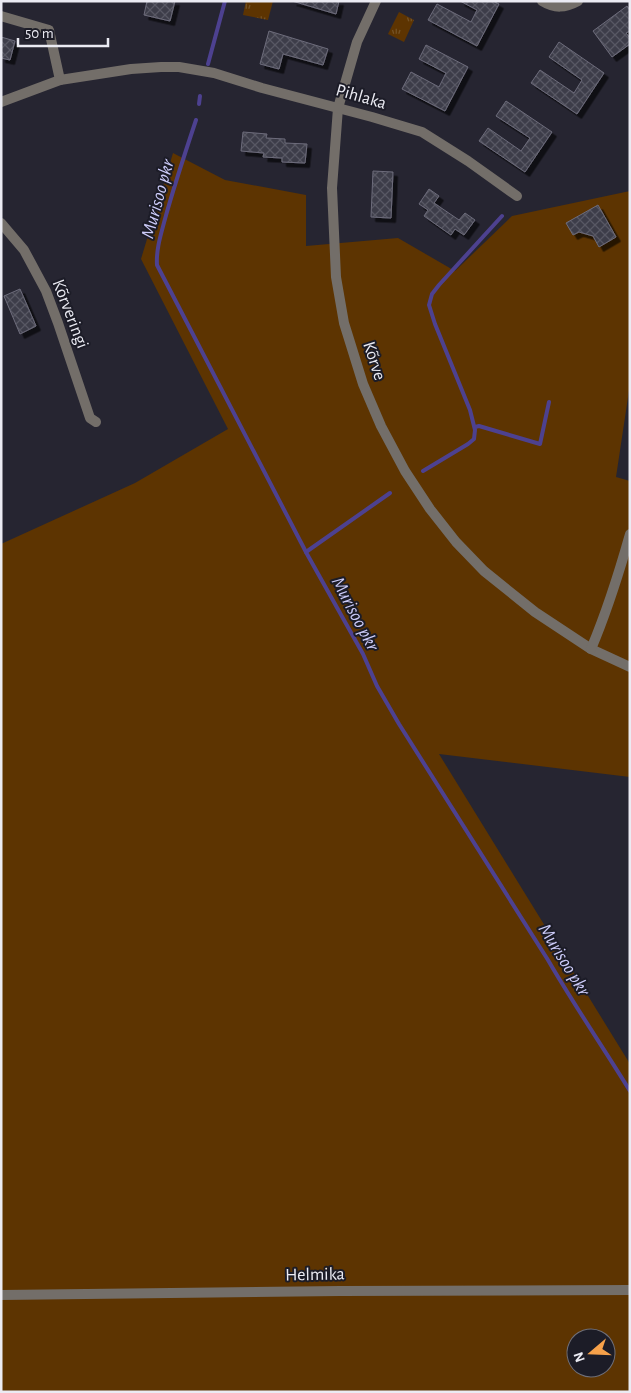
<svg xmlns="http://www.w3.org/2000/svg" width="631" height="1393" font-family="'Alegreya Sans',sans-serif">
<style>
.grass{fill:#5d3401;fill-rule:evenodd}
.park{fill:url(#park-tufts)}
.lines{fill:none;stroke-linecap:round;stroke-linejoin:round}
.stream{stroke:#4d4190;stroke-width:4}
.building{fill:url(#building-cross-hatch);stroke:#6d6c7b;filter:url(#shadow)}
.street{stroke:#736e69;stroke-width:10}
.labels{text-anchor:middle;dominant-baseline:central;stroke-width:4;stroke-linejoin:round;paint-order:stroke}
.street-label{font-size:18px;fill:#ebebf3;stroke:#1c1c27}
.water-label{font-size:19px;font-style:italic;fill:#cccbf8;stroke:#1c1c27}
</style>
<defs>
<pattern id="park-tufts" width="24" height="20" patternUnits="userSpaceOnUse" patternTransform="scale(1.25)"><rect width="24" height="20" fill="#5d3401"/><path d="M3 7l-1-3M5 7V3M7 7l1-3M15 17l-1-3M17 17v-4M19 17l1-3" fill="none" stroke="#745226"/></pattern>
<pattern id="building-cross-hatch" width="8" height="8" patternUnits="userSpaceOnUse" patternTransform="scale(1.25)"><rect width="8" height="8" fill="#3c3c49"/><path d="M0 0l8 8M0 8l8-8" fill="none" stroke="#585864"/></pattern>
<filter id="shadow"><feDropShadow dx="4.5" dy="4.5" stdDeviation="0" flood-color="#0009"/></filter>
</defs>
<rect width="100%" height="100%" fill="#262531"/>
<path class="grass" d="M 173,153 L 225,180 L 306,195 L 306,246 L 398,238 L 455,271 L 512,216 L 630,191 L 630,384 L 616,477 L 630,481 L 630,777 L 439,754 L 630,1064 L 630,1392 L 1,1392 L 1,544 L 135,483 L 228,429 L 141,259 ZM 576,1338 L 606,1338 L 606,1368 L 576,1368 Z"/>
<g class="park">
<path d="M 246,1 L 273,1 L 268,20 L 243,15 Z"/>
<path d="M 399,12 L 414,20 L 404,42 L 388,34 Z"/>
</g>
<g class="lines">
<g class="stream">
<path d="M 208,64 L 225,1"/>
<path d="M 199,104 L 200,96"/>
<path d="M 196,120 C 185,153 174,186 165,219 C 161,234 156,249 157,265 L 307,554 L 363,654 L 377,686 L 399,724 L 548,960 C 574,1005 603,1047 630,1091"/>
<path d="M 475,427 L 479,426 L 540,444 L 549,402"/>
<path d="M 423,471 L 468,444 L 474,439 L 475,430 L 470,410 L 435,324 L 429,305 L 432,294 L 439,285 L 502,216"/>
<path d="M 306,552 L 390,493"/>
</g>
</g>
<g class="building">
<path d="M 147,1 L 175,1 L 170,21 L 144,15 Z"/>
<path d="M 292,1 L 339,1 L 336,14 Z"/>
<path d="M 460,1 L 493,1 L 499,4 L 477,46 L 428,20 L 437,4 L 471,22 L 477,10 Z"/>
<path d="M 627,6 L 630,10 L 630,31 L 626,33 L 630,38 L 630,44 L 612,57 L 593,31 Z"/>
<path d="M 269,31 L 328,49 L 323,65 L 283,54 L 279,69 L 260,64 Z"/>
<path d="M 1,37 L 15,41 L 10,60 L 1,58 Z"/>
<path d="M 559,42 L 604,73 L 577,114 L 531,83 L 540,70 L 574,93 L 582,80 L 549,57 Z"/>
<path d="M 426,45 L 468,67 L 445,111 L 402,89 L 411,72 L 439,87 L 446,73 L 419,59 Z"/>
<path d="M 506,101 L 552,132 L 525,172 L 479,141 L 488,128 L 521,151 L 530,138 L 496,116 Z"/>
<path d="M 243,132 L 267,134 L 266,138 L 285,139 L 285,143 L 307,144 L 305,163 L 282,162 L 282,158 L 263,157 L 264,153 L 241,151 Z"/>
<path d="M 373,171 L 393,172 L 391,218 L 371,217 Z"/>
<path d="M 429,189 L 439,196 L 434,203 L 459,220 L 465,213 L 475,220 L 464,235 L 455,229 L 451,235 L 424,216 L 428,210 L 419,204 Z"/>
<path d="M 598,205 L 616,237 L 599,247 L 593,236 L 579,232 L 573,235 L 566,223 Z"/>
<path d="M 20,289 L 36,326 L 20,334 L 4,296 Z"/>
</g>
<g class="lines">
<g class="street">
<path d="M 376,1 L 357,42 L 338,108 L 332,188 L 336,277 L 344,323 L 363,384 L 381,426 L 405,471 L 430,509 L 456,542 L 484,571 L 535,612 L 591,649 L 630,667"/>
<path d="M 542,1 C 555,9 565,8 578,1"/>
<path d="M 1,16 L 49,30 L 60,80"/>
<path d="M 1,102 L 60,80 L 131,69 L 161,67 L 179,67 L 214,73 L 262,88 L 372,117 L 422,132 L 468,161 L 517,196"/>
<path d="M 1,223 L 24,250 L 46,291 L 58,323 L 90,418 L 96,422"/>
<path d="M 591,649 C 607,611 619,573 630,534"/>
<path d="M 1,1295 L 340,1291 L 630,1290"/>
</g>
</g>
<g class="labels">
<g class="street-label">
<text transform="translate(361 97) rotate(16)">Pihlaka</text>
<text transform="translate(70 314) rotate(69)">Kõrveringi</text>
<text transform="translate(374 361) rotate(72)">Kõrve</text>
<text transform="translate(315 1275) rotate(-1)">Helmika</text>
</g>
<g class="water-label">
<text transform="translate(158 199) rotate(-75)">Murisoo pkr</text>
<text transform="translate(355 614) rotate(62)">Murisoo pkr</text>
<text transform="translate(564 960) rotate(58)">Murisoo pkr</text>
</g>
</g>
<rect width="631" height="1393" fill="none" stroke="#ebebf3" stroke-width="5"/>
<g transform="translate(591 1353) rotate(251)"><circle r="24" fill="#1c1c27" stroke="#6f6f79"/>
<path d="M0-4L9 19L0 12L-9 19Z" fill="#f7a14a"/>
<text y="-8" font-size="14" font-weight="bold" text-anchor="middle" fill="#ebebf3">N</text>
</g>
<path d="M18 38v8h90v-8" fill="none" stroke="#ebebf3" stroke-width="2.5"/>
<text x="25" y="38" font-size="15" fill="#ebebf3" stroke="#1c1c27" stroke-width="4" paint-order="stroke">50 m</text>
</svg>
